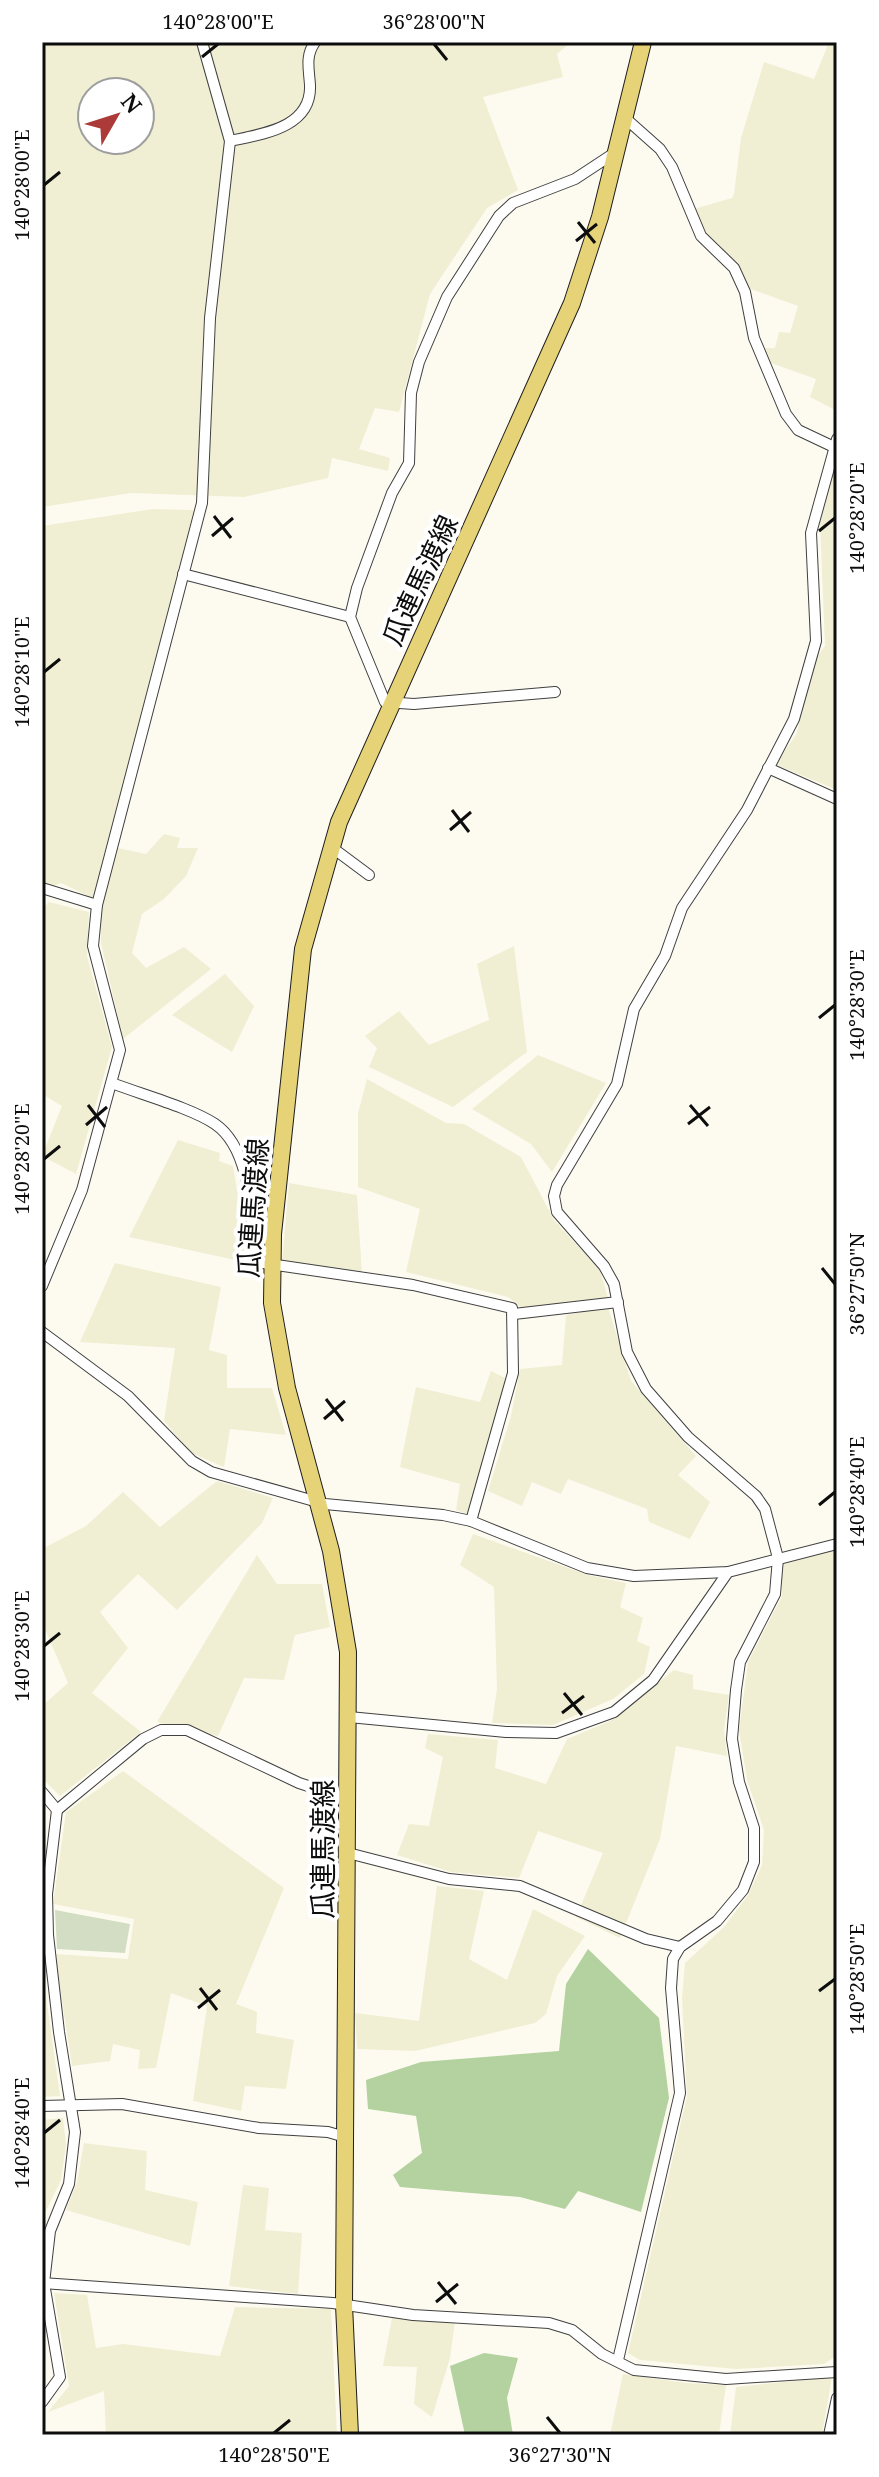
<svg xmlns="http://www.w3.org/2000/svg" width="879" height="2477" font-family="'Noto Serif','Noto Sans JP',serif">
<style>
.farmland{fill:#f0efd3;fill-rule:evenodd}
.forest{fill:#b3d29f}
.cemetery{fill:#d3ddc3}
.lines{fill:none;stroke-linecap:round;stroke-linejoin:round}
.street-casing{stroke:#404040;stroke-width:12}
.primary-casing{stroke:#1e1e1e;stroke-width:18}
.street{stroke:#fff;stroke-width:10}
.primary{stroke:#e6d277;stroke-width:16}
.ticks{fill:none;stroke:#0d0d0d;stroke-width:3}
.labels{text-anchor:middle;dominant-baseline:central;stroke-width:8;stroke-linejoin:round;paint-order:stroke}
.street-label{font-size:28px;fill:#0d0d0d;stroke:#fff}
.neatline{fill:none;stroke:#0d0d0d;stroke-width:3}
.ticks-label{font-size:20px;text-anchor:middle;fill:#0d0d0d}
</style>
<rect width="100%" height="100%" fill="#fdfbf0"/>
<g class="farmland">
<path d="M 42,42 L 571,42 L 557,54 L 563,77 L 483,97 L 518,190 L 487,208 L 430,294 L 399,412 L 375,408 L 359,449 L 390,458 L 388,471 L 332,458 L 328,478 L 244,497 L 131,493 L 42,507 ZM 92,92 L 140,92 L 140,140 L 92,140 Z"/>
<path d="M 829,42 L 837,42 L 837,310 L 833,321 L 837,323 L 837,411 L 810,397 L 816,379 L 771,363 L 764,348 L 775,348 L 779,332 L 790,333 L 798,306 L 748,288 L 704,233 L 694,209 L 732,198 L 734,194 L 741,138 L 764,62 L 814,79 Z"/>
<path d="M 837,453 L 837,790 L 775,764 L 796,735 L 817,657 L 825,646 L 820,522 Z"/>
<path d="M 153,509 L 194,510 L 93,898 L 61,883 L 42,890 L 42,526 Z"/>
<path d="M 164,834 L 180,838 L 177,848 L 198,848 L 186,876 L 164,899 L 142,914 L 132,953 L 146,968 L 184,947 L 211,969 L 123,1039 L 101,943 L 101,909 L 118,848 L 146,854 Z"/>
<path d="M 49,902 L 89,912 L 87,956 L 112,1047 L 76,1174 L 42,1156 L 62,1106 L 42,1094 L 42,909 Z"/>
<path d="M 514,946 L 527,1052 L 453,1107 L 369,1067 L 377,1048 L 365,1036 L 399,1011 L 429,1045 L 489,1020 L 477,964 Z"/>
<path d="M 225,974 L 254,1006 L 232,1052 L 172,1015 Z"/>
<path d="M 538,1055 L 606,1083 L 552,1172 L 531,1144 L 472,1109 Z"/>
<path d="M 367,1079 L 446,1123 L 464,1124 L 521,1157 L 554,1220 L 600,1270 L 608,1298 L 529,1314 L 508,1297 L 406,1272 L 420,1209 L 358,1187 L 358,1113 Z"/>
<path d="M 178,1140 L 220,1153 L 219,1161 L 233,1166 L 249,1263 L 129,1237 Z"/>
<path d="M 289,1183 L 357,1195 L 362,1274 L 282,1262 Z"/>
<path d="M 115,1263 L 221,1287 L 209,1350 L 227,1355 L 227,1388 L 272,1388 L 286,1435 L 230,1429 L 224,1467 L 191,1453 L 164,1421 L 175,1348 L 80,1342 Z"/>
<path d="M 608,1307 L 631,1381 L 696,1456 L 678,1475 L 710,1502 L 690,1539 L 649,1522 L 647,1509 L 568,1479 L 561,1494 L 532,1482 L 522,1506 L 488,1491 L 511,1416 L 520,1369 L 562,1365 L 566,1315 Z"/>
<path d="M 491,1371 L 505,1378 L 495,1428 L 467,1514 L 456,1510 L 460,1484 L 400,1467 L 416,1387 L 480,1402 Z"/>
<path d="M 217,1481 L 273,1498 L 262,1523 L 177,1610 L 138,1574 L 100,1612 L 128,1648 L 92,1693 L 141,1732 L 60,1796 L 42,1778 L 42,1706 L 68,1683 L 42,1622 L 42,1549 L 86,1526 L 123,1492 L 160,1527 Z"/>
<path d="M 473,1534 L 588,1575 L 626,1583 L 620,1607 L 643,1618 L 637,1641 L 650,1647 L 644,1674 L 613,1699 L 553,1725 L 492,1723 L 497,1689 L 494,1587 L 460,1565 Z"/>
<path d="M 837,1550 L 837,2355 L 824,2364 L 736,2369 L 640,2360 L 628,2353 L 687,2096 L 682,1998 L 685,1963 L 724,1927 L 748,1895 L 762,1865 L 764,1830 L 747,1780 L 739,1730 L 748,1662 L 782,1596 L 782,1560 Z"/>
<path d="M 257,1555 L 277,1584 L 322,1584 L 330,1627 L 295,1635 L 284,1680 L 244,1678 L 218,1736 L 157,1722 Z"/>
<path d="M 674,1670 L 693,1675 L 693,1689 L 729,1695 L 724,1730 L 727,1756 L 676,1746 L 660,1839 L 620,1938 L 576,1917 L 603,1853 L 538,1831 L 519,1878 L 451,1872 L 397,1855 L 409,1824 L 429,1826 L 443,1757 L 425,1748 L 428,1734 L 498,1740 L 495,1768 L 546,1784 L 567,1739 L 610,1721 Z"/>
<path d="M 123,1771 L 284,1888 L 236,2004 L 257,2012 L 256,2033 L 294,2040 L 286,2089 L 245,2086 L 241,2111 L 193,2101 L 207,2006 L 171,1993 L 156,2068 L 138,2069 L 140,2050 L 113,2044 L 110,2061 L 72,2066 L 55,1954 L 128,1959 L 134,1919 L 53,1904 L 66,1812 Z"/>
<path d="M 437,1886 L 484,1891 L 469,1959 L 507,1980 L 533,1909 L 585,1936 L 557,1976 L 546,2014 L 535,2023 L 415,2051 L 357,2049 L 355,2013 L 419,2021 Z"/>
<path d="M 42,1967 L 60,2096 L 42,2097 Z"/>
<path d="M 63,2118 L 66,2145 L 61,2180 L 42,2219 L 42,2120 Z"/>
<path d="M 84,2143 L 147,2151 L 145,2190 L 198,2202 L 190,2246 L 66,2210 L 77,2182 Z"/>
<path d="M 243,2185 L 269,2188 L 265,2230 L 302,2233 L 298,2294 L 229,2286 Z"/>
<path d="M 54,2293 L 87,2295 L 96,2348 L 123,2344 L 220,2356 L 235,2307 L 331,2309 L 337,2435 L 106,2435 L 104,2391 L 48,2412 L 69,2386 Z"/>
<path d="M 392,2318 L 455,2321 L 450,2358 L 432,2417 L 414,2404 L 417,2367 L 383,2366 Z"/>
<path d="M 623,2374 L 686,2383 L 726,2385 L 719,2435 L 610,2435 Z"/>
<path d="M 832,2377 L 822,2435 L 730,2435 L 736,2387 Z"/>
</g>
<g class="forest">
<path d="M 588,1949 L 659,2018 L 669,2098 L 641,2212 L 578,2191 L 565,2209 L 520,2197 L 400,2187 L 393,2175 L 422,2153 L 416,2116 L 368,2109 L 366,2080 L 421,2062 L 559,2051 L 566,1984 Z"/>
<path d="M 484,2353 L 518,2358 L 507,2398 L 513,2435 L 465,2435 L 450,2366 Z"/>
</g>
<path class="cemetery" d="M 55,1910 L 130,1924 L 125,1953 L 57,1949 Z"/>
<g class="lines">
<defs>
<g id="street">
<path d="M 624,117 L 660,149 L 672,167 L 701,236 L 734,268 L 745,292 L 754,338 L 786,414 L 798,430 L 834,447"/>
<path d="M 230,141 C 262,134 312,128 310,85 C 309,69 305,56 315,42"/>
<path d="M 183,574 L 350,617"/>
<path d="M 555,692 L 414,704 L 385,702 L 350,617 L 357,588 L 392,493 L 409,463 L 411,393 L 419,362 L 447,297 L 499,216 L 513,203 L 575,179 L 616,152"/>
<path d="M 768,768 L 837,799"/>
<path d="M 330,846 L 369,875"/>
<path d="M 42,888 L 97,905"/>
<path d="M 112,1083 C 140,1094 191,1108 215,1124 C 253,1150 251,1221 256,1262 L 413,1285 L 512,1308 L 513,1373 L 471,1521"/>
<path d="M 42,1286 L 82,1190 L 120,1050 L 93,946 L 97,905 L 202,503 L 210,318 L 230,141 L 202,42"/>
<path d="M 514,1314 L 618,1302"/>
<path d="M 42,1332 L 128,1396 L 192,1461 L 211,1472 L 325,1504 L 443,1515 L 471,1521 L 587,1568 L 634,1576 L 728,1572 L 837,1544"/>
<path d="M 349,1717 L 506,1732 L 556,1733 L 614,1712 L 653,1680 L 728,1572"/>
<path d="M 42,1792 L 57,1810 L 47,1894 L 48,1935 L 59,2032 L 75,2132 L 69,2184 L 50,2231 L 44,2283 L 60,2377 L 42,2402"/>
<path d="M 57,1810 L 143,1739 L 161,1730 L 187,1730 L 299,1783 L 348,1799"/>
<path d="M 348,1853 L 449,1879 L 520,1886 L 646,1939 L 680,1947"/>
<path d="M 42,2106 L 122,2104 L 259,2128 L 328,2132 L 345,2137"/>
<path d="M 42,2283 L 333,2303 L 413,2315 L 549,2323 L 572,2330 L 602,2354 L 634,2370 L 726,2379 L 837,2372"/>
<path d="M 618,2360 L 680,2093 L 671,1988 L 673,1959 L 680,1947 L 717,1921 L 743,1890 L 754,1862 L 754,1828 L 739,1782 L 732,1739 L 736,1690 L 740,1662 L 775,1594 L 778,1558 L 765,1509 L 756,1496 L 688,1437 L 646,1389 L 627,1352 L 614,1284 L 604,1266 L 557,1212 L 554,1196 L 557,1185 L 617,1084 L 634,1009 L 665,956 L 682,908 L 747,810 L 794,719 L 816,641 L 811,533 L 837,439"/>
<path d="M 829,2435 L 837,2398"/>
</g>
<path id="primary" d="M 350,2435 L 344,2305 L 348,1652 L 331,1551 L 287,1388 L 272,1303 L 273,1234 L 303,949 L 339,822 L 572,303 L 600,217 L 643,42"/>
</defs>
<use href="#street" class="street-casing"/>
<use href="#primary" class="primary-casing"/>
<use href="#street" class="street"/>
<use href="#primary" class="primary"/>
</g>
<path class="ticks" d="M 434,44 L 447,60M 202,57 L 218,44M 44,185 L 60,172M 578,222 L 595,243M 576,241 L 597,224M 214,516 L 231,538M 819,531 L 835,518M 212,536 L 233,518M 44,672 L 60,659M 452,810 L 469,832M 450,830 L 471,812M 819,1018 L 835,1005M 88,1105 L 105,1127M 690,1105 L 708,1126M 688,1124 L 710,1107M 86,1125 L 107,1107M 44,1159 L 60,1146M 822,1268 L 835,1284M 326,1399 L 343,1421M 324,1419 L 345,1401M 819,1505 L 835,1492M 44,1646 L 60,1633M 564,1693 L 582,1715M 562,1713 L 584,1696M 200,1988 L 217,2010M 819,1991 L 835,1979M 198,2008 L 220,1990M 44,2133 L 60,2120M 438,2282 L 456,2304M 436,2302 L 458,2284M 547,2417 L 560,2433M 274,2433 L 290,2420"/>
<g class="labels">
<g class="street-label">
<text transform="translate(419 580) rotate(-65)">瓜連馬渡線</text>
<text transform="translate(252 1208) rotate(-86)">瓜連馬渡線</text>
<text transform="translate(322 1849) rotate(-90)">瓜連馬渡線</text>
</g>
</g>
<rect width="879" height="2477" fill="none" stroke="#ffffff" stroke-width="88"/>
<g transform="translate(116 116) rotate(51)"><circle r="38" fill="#ffffff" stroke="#9e9e9e" stroke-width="2"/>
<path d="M0-6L14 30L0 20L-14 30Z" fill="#ab3a38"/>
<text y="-12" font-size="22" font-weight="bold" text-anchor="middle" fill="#0d0d0d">N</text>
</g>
<rect x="44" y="44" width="791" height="2389" class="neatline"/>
<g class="ticks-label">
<text x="218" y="29">140°28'00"E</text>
<text x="434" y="29">36°28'00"N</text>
<text transform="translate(22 185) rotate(-90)" y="7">140°28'00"E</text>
<text transform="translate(857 518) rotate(-90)" y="7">140°28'20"E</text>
<text transform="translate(22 672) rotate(-90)" y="7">140°28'10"E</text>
<text transform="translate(857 1005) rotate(-90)" y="7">140°28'30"E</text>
<text transform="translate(22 1159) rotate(-90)" y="7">140°28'20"E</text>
<text transform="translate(857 1284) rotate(-90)" y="7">36°27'50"N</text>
<text transform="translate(857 1492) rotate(-90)" y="7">140°28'40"E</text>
<text transform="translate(22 1646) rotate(-90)" y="7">140°28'30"E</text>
<text transform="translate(857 1979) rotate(-90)" y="7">140°28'50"E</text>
<text transform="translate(22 2133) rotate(-90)" y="7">140°28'40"E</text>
<text x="274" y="2462">140°28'50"E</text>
<text x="560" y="2462">36°27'30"N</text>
</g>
</svg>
